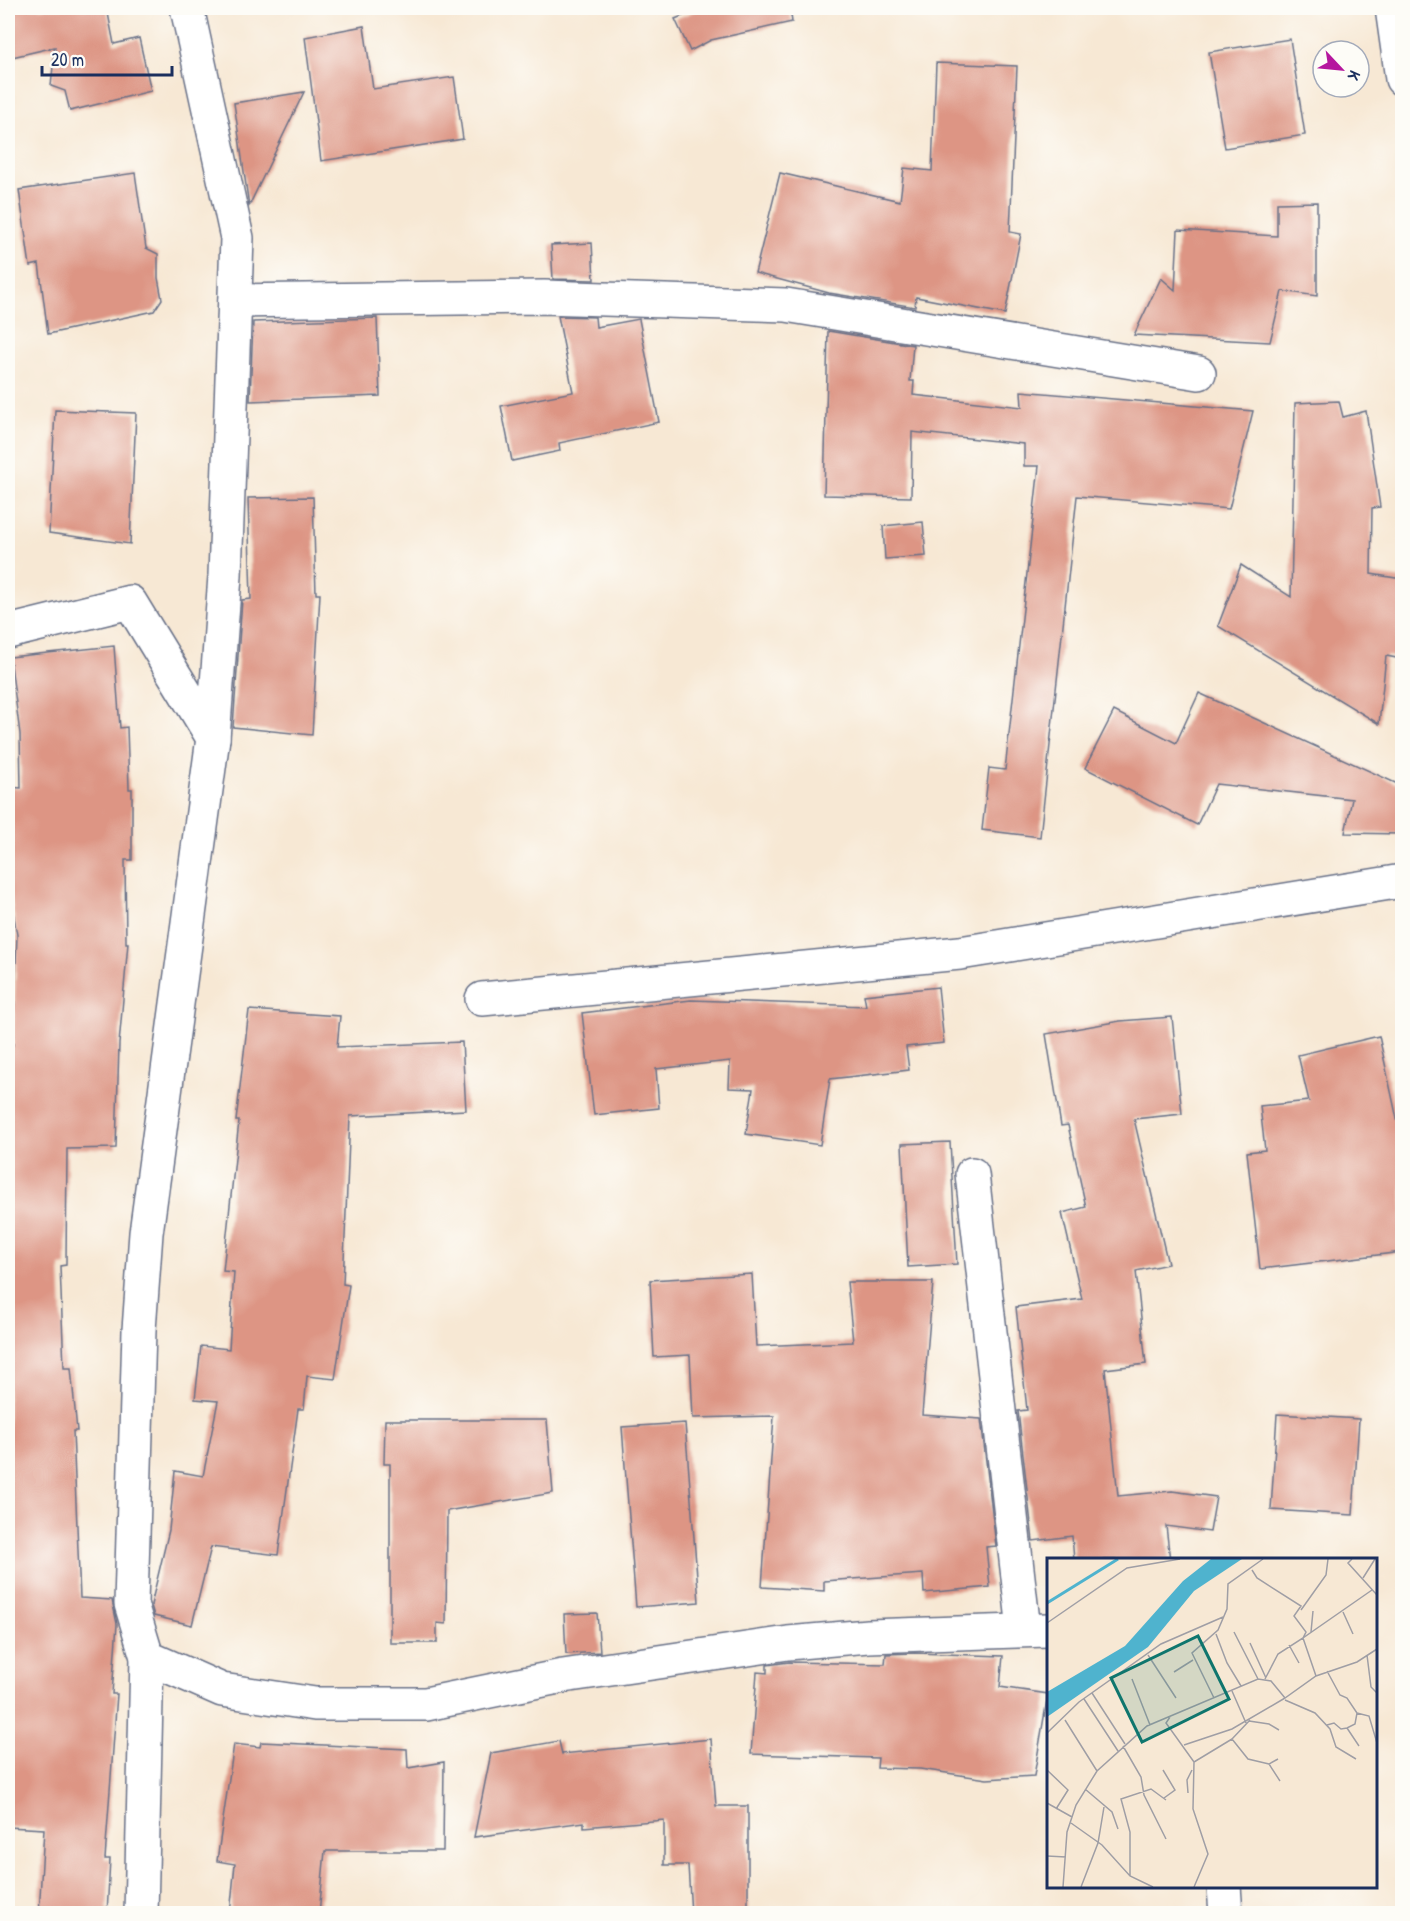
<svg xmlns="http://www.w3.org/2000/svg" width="1410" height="1921" font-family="'Patrick Hand',sans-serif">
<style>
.building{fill:#dd9584}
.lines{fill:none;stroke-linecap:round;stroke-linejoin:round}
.minor-casing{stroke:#687087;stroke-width:36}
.tertiary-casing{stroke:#687087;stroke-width:36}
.minor{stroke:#fff;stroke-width:33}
.tertiary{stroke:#fff;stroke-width:33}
.inset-river{fill:none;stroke:#4fb3ce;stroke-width:3}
.inset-road{fill:none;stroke:#9f9ea5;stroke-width:1.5}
.view{fill:#0f766e;fill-opacity:0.15;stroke:#0f766e;stroke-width:3}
.inset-edge{fill:none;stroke:#1b2f5e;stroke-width:3}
</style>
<rect width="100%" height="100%" fill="#fdfcf7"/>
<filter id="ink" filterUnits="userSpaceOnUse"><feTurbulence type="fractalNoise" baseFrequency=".0167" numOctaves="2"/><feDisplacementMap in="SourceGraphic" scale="12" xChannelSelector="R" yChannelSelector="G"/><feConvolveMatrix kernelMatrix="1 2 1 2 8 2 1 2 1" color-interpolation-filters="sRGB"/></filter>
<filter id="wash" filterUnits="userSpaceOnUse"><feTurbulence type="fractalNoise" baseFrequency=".008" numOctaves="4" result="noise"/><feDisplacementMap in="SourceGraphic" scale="24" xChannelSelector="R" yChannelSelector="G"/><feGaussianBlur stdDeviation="1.35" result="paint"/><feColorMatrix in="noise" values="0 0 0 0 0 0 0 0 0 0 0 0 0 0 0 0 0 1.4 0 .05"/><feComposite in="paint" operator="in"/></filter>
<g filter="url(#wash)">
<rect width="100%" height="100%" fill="#f7e8d4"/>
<g id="blocks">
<g class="building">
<path d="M 8,8 L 107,8 L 114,44 L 139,38 L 151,91 L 70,111 L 65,91 L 51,86 L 55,47 L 8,58 Z"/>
<path d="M 702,8 L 790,8 L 792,22 L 711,40 L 690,51 L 675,19 Z"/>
<path d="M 364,26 L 373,89 L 454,77 L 463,139 L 321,161 L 305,37 Z"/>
<path d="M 1290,39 L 1305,135 L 1225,148 L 1209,52 Z"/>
<path d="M 936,63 L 1017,66 L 1010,232 L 1021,234 L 1005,314 L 916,297 L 915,307 L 829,293 L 755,273 L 780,173 L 900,201 L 904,168 L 932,171 Z"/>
<path d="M 304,92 L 249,206 L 234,103 Z"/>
<path d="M 135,173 L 146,248 L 158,254 L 158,278 L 162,299 L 154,311 L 48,334 L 39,264 L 30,266 L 19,190 Z"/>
<path d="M 1317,202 L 1317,296 L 1282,291 L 1270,342 L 1134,335 L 1161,278 L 1175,290 L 1178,230 L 1277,236 L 1277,203 Z"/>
<path d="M 592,243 L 594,280 L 553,279 L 551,245 Z"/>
<path d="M 558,316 L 595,317 L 596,327 L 639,319 L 659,422 L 559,443 L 560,451 L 512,461 L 501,406 L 573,392 Z"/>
<path d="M 377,318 L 380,396 L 250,401 L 253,322 Z"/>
<path d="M 828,331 L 913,345 L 910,381 L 914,381 L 913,395 L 1022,407 L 1021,391 L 1253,411 L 1229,509 L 1077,496 L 1040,837 L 982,830 L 989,768 L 1005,770 L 1039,466 L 1024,466 L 1024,444 L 912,432 L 911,497 L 824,495 Z"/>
<path d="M 1339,401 L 1343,417 L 1366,411 L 1380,507 L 1372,508 L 1371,574 L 1402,579 L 1402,659 L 1386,656 L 1379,724 L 1218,626 L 1241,565 L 1291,597 L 1295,403 Z"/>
<path d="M 55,410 L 136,413 L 130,544 L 49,533 Z"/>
<path d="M 313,497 L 316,594 L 320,594 L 312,735 L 233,727 L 242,600 L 251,599 L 248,498 Z"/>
<path d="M 923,522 L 926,556 L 885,559 L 883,526 Z"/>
<path d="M 114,646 L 120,728 L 127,727 L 129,789 L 132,789 L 132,860 L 125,860 L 126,943 L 128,943 L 119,1044 L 116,1148 L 67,1149 L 66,1265 L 60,1266 L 64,1368 L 71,1368 L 77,1431 L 73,1431 L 80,1598 L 112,1600 L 117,1624 L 112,1694 L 117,1694 L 105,1859 L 110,1859 L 107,1914 L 39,1914 L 44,1829 L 8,1827 L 8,1045 L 13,1045 L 17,935 L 8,881 L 8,787 L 21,788 L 20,734 L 10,657 Z"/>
<path d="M 1199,693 L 1402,786 L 1402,834 L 1345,833 L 1352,799 L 1216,784 L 1197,825 L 1085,768 L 1114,711 L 1176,743 Z"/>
<path d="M 938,987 L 944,1043 L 906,1047 L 909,1070 L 830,1079 L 820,1145 L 746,1134 L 753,1089 L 729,1088 L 730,1061 L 656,1069 L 659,1108 L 594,1115 L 582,1013 L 691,1000 L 866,1006 L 864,995 Z"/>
<path d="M 249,1010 L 340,1016 L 337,1047 L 462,1042 L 466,1110 L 350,1116 L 343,1284 L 349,1285 L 335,1379 L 307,1376 L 304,1409 L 298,1409 L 278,1555 L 211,1547 L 192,1625 L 154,1616 L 151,1605 L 169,1530 L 175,1471 L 203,1476 L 218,1401 L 195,1399 L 201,1346 L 229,1349 L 234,1272 L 223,1271 L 239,1121 L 236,1121 Z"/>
<path d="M 1172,1017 L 1182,1114 L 1134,1119 L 1168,1264 L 1136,1271 L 1146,1364 L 1105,1369 L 1118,1496 L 1172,1491 L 1216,1497 L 1210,1532 L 1166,1526 L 1170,1560 L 1074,1560 L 1072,1536 L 1033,1541 L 1018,1411 L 1027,1410 L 1016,1307 L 1082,1299 L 1062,1213 L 1086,1207 L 1068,1125 L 1061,1126 L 1046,1034 L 1120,1021 Z"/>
<path d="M 1379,1036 L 1402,1142 L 1402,1252 L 1260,1269 L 1247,1152 L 1265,1150 L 1260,1106 L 1309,1101 L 1298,1055 Z"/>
<path d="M 950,1142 L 957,1264 L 908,1267 L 902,1144 Z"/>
<path d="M 752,1274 L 756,1346 L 853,1342 L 847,1282 L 933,1282 L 922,1415 L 981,1419 L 996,1546 L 986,1547 L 990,1587 L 924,1593 L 923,1574 L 824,1581 L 824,1591 L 762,1587 L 774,1416 L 693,1418 L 690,1355 L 654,1357 L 650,1280 Z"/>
<path d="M 1277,1414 L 1359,1419 L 1353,1515 L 1271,1510 Z"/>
<path d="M 385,1420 L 547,1420 L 553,1493 L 447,1511 L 446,1624 L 437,1623 L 437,1643 L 390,1643 L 390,1464 L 384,1464 Z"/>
<path d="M 685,1423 L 699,1602 L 636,1607 L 622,1427 Z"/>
<path d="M 597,1613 L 600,1652 L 566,1654 L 564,1614 Z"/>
<path d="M 915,1653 L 1003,1656 L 1000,1687 L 1048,1694 L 1034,1776 L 987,1779 L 920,1769 L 877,1768 L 878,1758 L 751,1754 L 757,1672 L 767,1673 L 767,1665 L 789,1662 L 885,1664 L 886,1654 Z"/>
<path d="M 711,1739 L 716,1806 L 748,1806 L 748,1914 L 691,1914 L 688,1865 L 664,1865 L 664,1820 L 584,1827 L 584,1822 L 474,1837 L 491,1753 L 559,1741 L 562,1754 Z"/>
<path d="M 261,1742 L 407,1749 L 408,1768 L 444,1762 L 443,1851 L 325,1851 L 319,1914 L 230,1914 L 235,1864 L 217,1861 L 234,1744 L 260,1747 Z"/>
</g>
</g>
</g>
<g filter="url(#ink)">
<use href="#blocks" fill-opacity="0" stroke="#687087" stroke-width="1.5"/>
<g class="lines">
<defs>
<g id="minor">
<path d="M 1392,8 L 1402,79"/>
<path d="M 235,301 L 544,297 L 786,305 L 1199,373"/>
<path d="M 8,632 L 130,602 L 213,738"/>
<path d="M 482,999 L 960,953 L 1402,881"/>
<path d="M 972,1174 L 1024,1630"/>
</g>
<g id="tertiary">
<path d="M 147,1657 L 222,1690 L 315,1704 L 426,1704 L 563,1676 L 788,1643 L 868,1636 L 1048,1630"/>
<path d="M 1224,1886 L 1226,1914"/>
<path d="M 141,1914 L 147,1657 L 131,1604 L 139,1330 L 146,1233 L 213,738 L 225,576 L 237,238 L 187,8"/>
</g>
</defs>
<use href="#minor" class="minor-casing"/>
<use href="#tertiary" class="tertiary-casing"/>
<use href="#minor" class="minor"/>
<use href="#tertiary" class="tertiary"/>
</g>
</g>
<g transform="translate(1047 1558)">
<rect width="330" height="330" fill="#f7e8d4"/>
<path d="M 164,1 L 195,1 L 147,33 L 101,89 L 0,159 L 0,134 L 78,88 L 136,23 Z" fill="#4fb3ce"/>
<path class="inset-river" d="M 0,45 L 71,1"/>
<path class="inset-road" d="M 305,1 L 301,5 L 330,37M 205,12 L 210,20 L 254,48 L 247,58 L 259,74 L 256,80 L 231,96 L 218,121M 316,20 L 328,1M 254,52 L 279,17 L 281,1M 296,54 L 306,76M 0,65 L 80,10 L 133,1M 187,74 L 211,121M 264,74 L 266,53M 169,76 L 180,105 L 194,128M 203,85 L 219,120M 242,87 L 252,105M 101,97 L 129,140M 320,97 L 324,129 L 330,135M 280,113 L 293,137 L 300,140 L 310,155 L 322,158 L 330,185M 127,114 L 146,102M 269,118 L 256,80 L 325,32M 85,121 L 103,167M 185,133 L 199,165M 45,135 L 78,186M 167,140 L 145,95 L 171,72 L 180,51 L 181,26 L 216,1M 37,141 L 71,193M 238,142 L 268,155 L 283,171 L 289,189 L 309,201M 123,159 L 119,165 L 147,204M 18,162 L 50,213M 203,162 L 185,181 L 201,201 L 222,206M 202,163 L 222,166 L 232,172M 280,167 L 287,165 L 294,171 L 300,170 L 308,166 L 310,155M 300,170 L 312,188M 0,175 L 32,144 L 114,86 L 176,59M 137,187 L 185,171 L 238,140M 76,188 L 94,219 L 97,237 L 119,281M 231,201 L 222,206 L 233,223M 0,212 L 21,232 L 9,251M 116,212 L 128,232 L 117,240M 38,231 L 65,254 L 71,271M 141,235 L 140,222 L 145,212M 0,245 L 25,259M 24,265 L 55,287 L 83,318 L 106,329M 0,298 L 19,299M 83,318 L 83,274 L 74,241 L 104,231 L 119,242M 16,329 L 20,274 L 29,247 L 50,213 L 100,168 L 211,121 L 224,123 L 238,140 L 269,118 L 310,104 L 330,91M 34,329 L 51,285 L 57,249M 147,329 L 161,296 L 146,251 L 147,204 L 185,181"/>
<path class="view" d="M 151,78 L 182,141 L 95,184 L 64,120 Z"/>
<rect width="330" height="330" class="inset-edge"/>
</g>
<rect width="1410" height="1921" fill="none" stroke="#fdfcf7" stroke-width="30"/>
<g transform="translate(1341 69) rotate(116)"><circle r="28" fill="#fdfcf7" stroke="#a3aaba" stroke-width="1.5"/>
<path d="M0-4.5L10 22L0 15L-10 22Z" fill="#b5179e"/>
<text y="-9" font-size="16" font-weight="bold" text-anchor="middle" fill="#1b2f5e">K</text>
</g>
<path d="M42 66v9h130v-9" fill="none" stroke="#1b2f5e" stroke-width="3"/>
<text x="51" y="66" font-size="18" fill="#1b2f5e" stroke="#fdfcf7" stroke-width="4.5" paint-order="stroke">20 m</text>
</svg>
